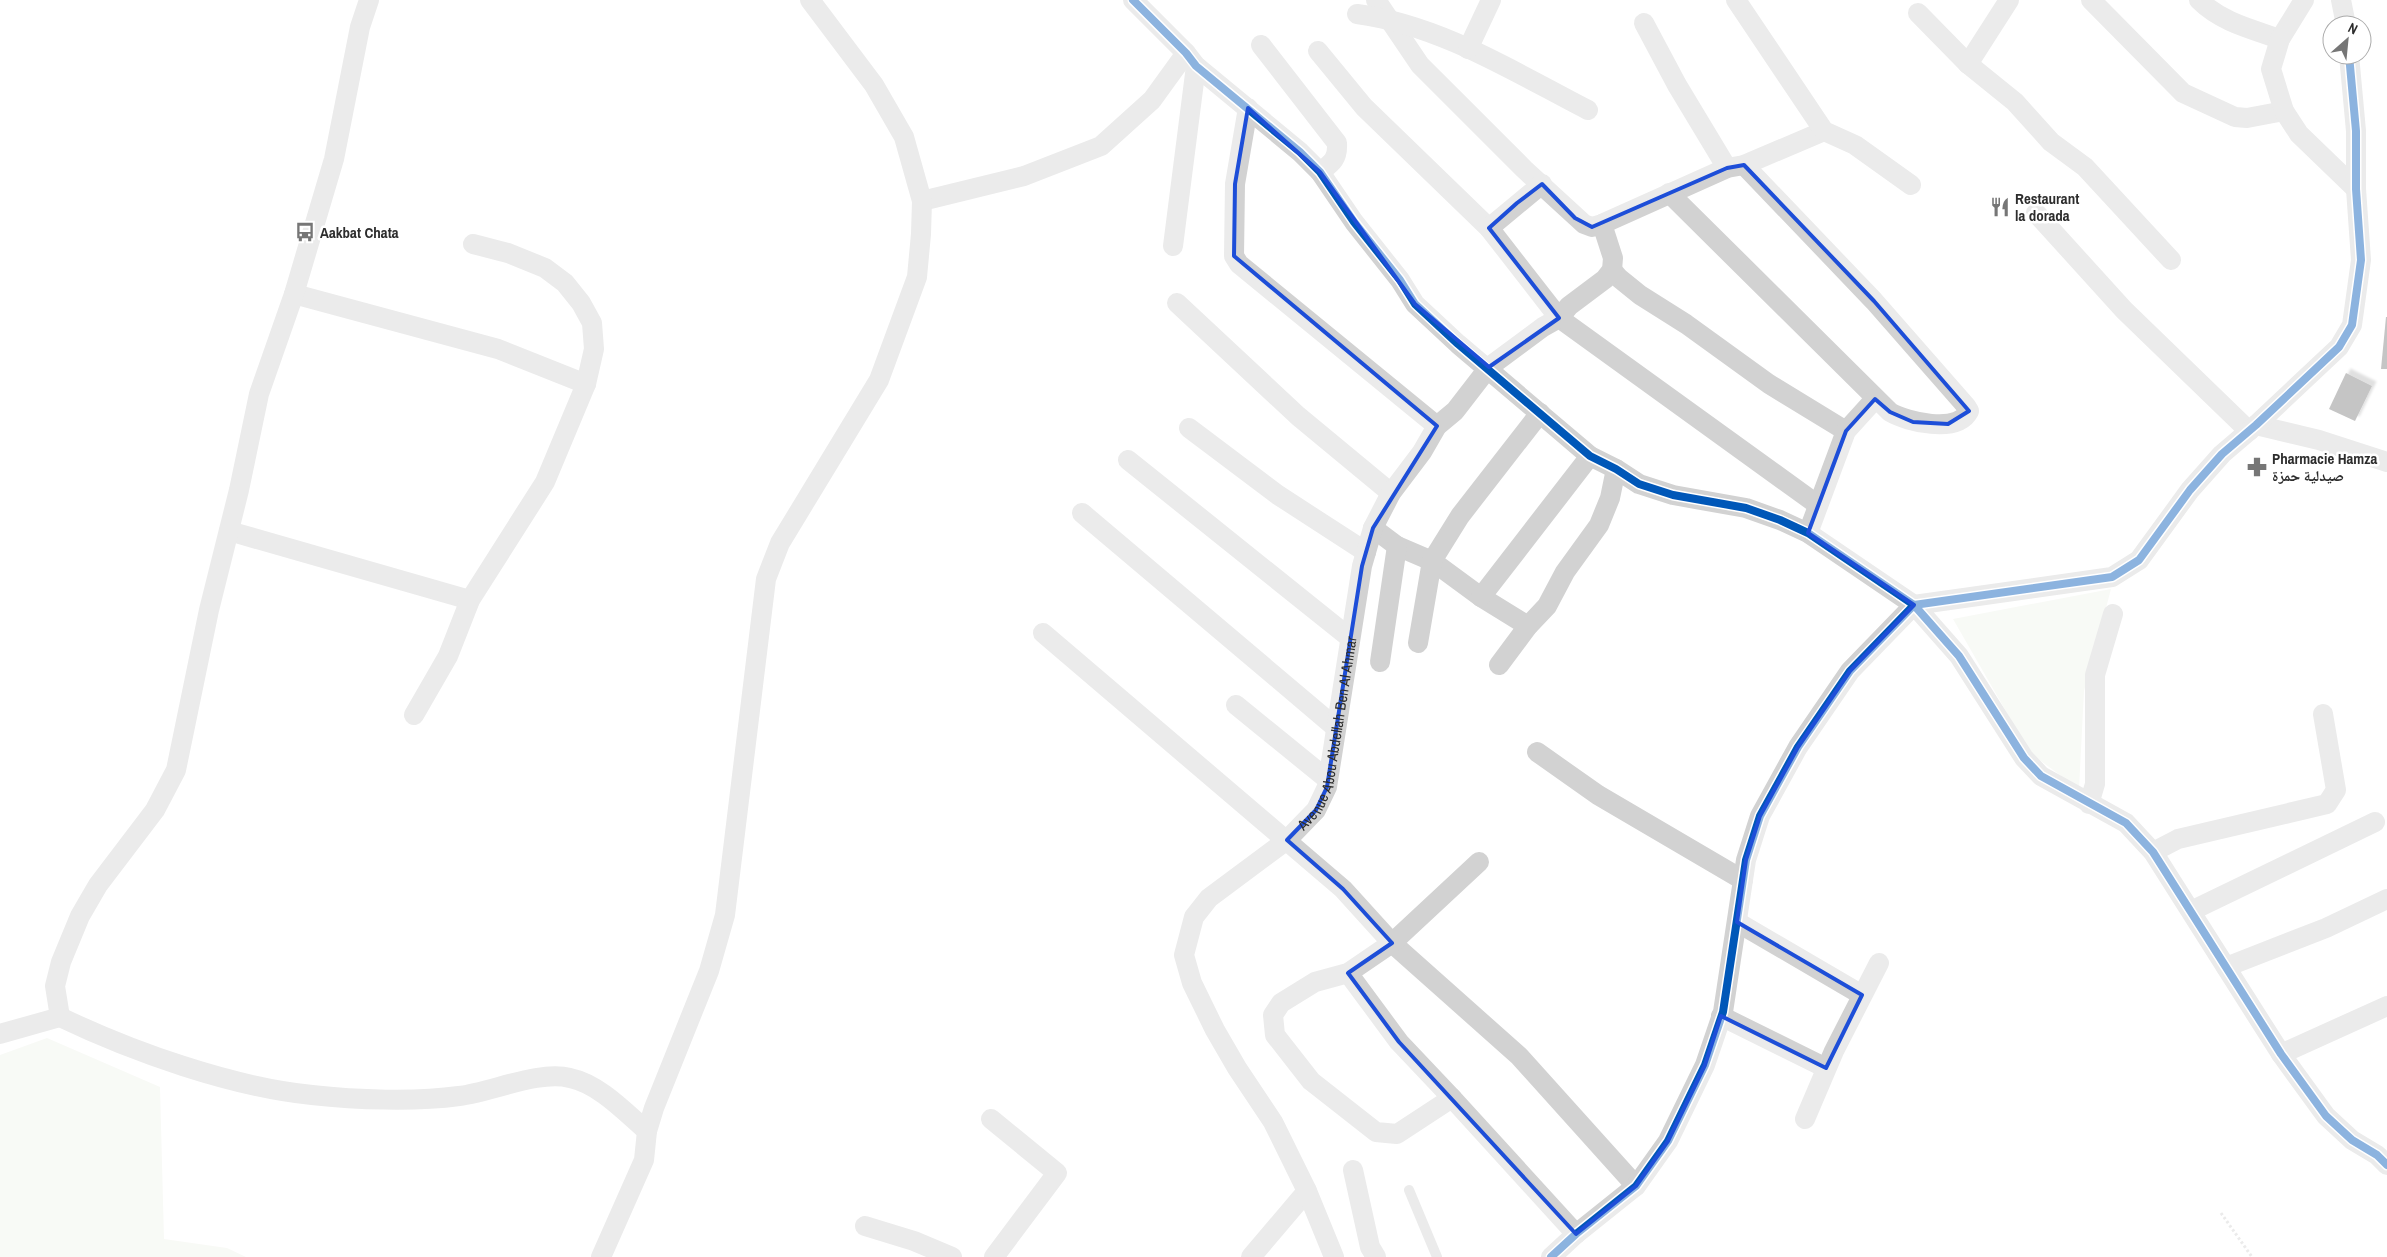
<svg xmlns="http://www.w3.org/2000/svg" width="2387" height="1257" font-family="'Archivo Narrow','Noto Naskh Arabic',sans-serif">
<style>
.green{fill:#f0f3eb}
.building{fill:#7e7e7e;filter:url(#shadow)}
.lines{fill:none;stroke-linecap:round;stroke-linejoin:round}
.path{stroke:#d2d2d2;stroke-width:3;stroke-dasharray:2.5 2.5;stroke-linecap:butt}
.lane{stroke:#d2d2d2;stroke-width:10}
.street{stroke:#d2d2d2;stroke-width:20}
.cycleway-casing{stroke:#fff;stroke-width:11}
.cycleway{stroke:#0057b8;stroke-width:8}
.marked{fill:none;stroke:#1d4ed8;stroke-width:4;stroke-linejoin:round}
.labels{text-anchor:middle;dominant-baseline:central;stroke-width:5;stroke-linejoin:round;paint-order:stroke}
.poi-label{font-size:15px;font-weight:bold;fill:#2d2d2d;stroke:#fff;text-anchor:start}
.street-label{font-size:15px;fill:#2d2d2d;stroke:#fff}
</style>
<defs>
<filter id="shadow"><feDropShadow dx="4.5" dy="-4.5" stdDeviation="1" flood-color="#0004"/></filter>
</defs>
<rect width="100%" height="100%" fill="#fff"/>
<g class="green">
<path d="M 2111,589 L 2084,691 L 2079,789 L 2030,753 L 1953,619 Z"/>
<path d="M 47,1038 L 160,1087 L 164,1239 L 227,1248 L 246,1257 L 0,1257 L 0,1055 Z"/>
</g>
<g class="building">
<path d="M 2386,317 L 2387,317 L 2387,369 L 2381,369 Z"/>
<path d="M 2346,373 L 2372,386 L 2355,421 L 2329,409 Z"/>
</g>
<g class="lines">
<path class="path" d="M 2221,1213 L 2252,1257"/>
<path class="lane" d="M 1409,1190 L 1437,1257"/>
<g class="street">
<path d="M 1133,0 L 1186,53 L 1196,66 L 1300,152 L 1320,172 L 1354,222 L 1400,280 L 1415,304 L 1458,344 L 1590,456 L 1616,469 L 1639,484 L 1673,495 L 1746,508 L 1780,520 L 1808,533 L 1914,605 L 1959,656 L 2024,758 L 2041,776 L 2126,823 L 2153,852 L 2281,1054 L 2326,1116 L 2352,1140 L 2377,1155 L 2387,1165"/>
<path d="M 1376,0 L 1420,65 L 1524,169 L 1584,224 L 1592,227 L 1602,224 L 1727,168 L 1744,165 L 1824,131"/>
<path d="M 1736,0 L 1824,131 L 1855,145 L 1911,185"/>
<path d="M 2091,0 L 2183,93 L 2235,117 L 2247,118 L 2284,111"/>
<path d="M 2199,0 C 2221,22 2251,29 2280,39"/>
<path d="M 2304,0 L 2280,39 L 2271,69 L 2284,111 L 2299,134 L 2356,189"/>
<path d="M 2341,0 L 2346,25"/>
<path d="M 1918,13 L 1968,64 L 2015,102 L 2051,142 L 2085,167 L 2171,260"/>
<path d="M 1357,14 C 1440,25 1514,72 1588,110"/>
<path d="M 1644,23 L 1677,85 L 1727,168"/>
<path d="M 1261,45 L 1337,143 C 1338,159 1332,163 1320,172"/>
<path d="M 1468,49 L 1491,0"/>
<path d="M 1318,51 L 1364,107 L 1489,228 L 1559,318 L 1818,505"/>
<path d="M 1968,64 L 2009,0"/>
<path d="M 1248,108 L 1235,184 L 1234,256 L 1239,264 L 1437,426"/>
<path d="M 1669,193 L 1890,412 C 1907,422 1957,434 1969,411 L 1966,406 L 1874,301 L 1744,165"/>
<path d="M 922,201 L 1024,176 L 1101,146 L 1152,100 L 1186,53"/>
<path d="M 2036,213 L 2124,310 L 2249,431"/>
<path d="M 1489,228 L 1542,184"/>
<path d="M 1173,246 L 1196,66"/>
<path d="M 1612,270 L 1619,278 L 1640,295 L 1686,324 L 1769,384 L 1846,431"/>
<path d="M 294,294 L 498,349 L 586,384"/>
<path d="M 1177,303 L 1298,416 L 1391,493"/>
<path d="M 2256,425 L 2319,440 L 2387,462"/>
<path d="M 1189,428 L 1278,495 L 1366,552"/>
<path d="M 1128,460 L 1350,638"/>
<path d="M 1082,513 L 1335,727"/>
<path d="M 1373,528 L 1397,546 L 1432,561 L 1481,597 L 1528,626"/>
<path d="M 229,531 L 470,600"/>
<path d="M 1808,533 L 1846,431 L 1875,399"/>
<path d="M 1481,597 L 1590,456"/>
<path d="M 1043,633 L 1343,889 L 1392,943 L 1519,1056 L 1636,1186"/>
<path d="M 1418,643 L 1432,561 L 1460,516 L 1540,413"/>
<path d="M 1380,662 L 1397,546"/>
<path d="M 1499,665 L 1528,626 L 1547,606 L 1565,572 L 1599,525 L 1610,498 L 1616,469"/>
<path d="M 1236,705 L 1327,779"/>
<path d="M 414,715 L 448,656 L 470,600 L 545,482 L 586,384 L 594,349 L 592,323 L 581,303 L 565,283 L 545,268 L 508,253 L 473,244"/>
<path d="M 1537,752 L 1598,795 L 1743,880"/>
<path d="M 2089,804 L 2095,784 L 2095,675 L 2113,614"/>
<path d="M 2153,852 L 2178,839 L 2327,804 L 2336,790 L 2323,714"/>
<path d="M 2191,911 L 2375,822"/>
<path d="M 1737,922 L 1862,995"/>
<path d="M 2226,967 L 2326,928 L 2387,899"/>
<path d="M 1348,973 L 1399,1042 L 1452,1098 L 1576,1234"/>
<path d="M 1721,1016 L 1826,1068"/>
<path d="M 60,1017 L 55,986 L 61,962 L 80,916 L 98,885 L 155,810 L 176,770 L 209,610 L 239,490 L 259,394 L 294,294 L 334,159 L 360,27 L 369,0"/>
<path d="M 0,1034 L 60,1017 C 133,1052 232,1087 312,1095 C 356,1100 416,1102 459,1096 C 492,1092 539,1070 570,1078 C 599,1084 625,1112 647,1131"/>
<path d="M 2281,1054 L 2387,1006"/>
<path d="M 1452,1098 L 1397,1134 L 1376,1132 L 1311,1081 L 1275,1035 L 1273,1015 L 1281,1003 L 1315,982 L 1348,973 L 1392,943 L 1479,862"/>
<path d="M 991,1119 L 1057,1173 L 994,1257"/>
<path d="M 1805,1119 L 1834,1051 L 1879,963"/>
<path d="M 1353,1170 L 1370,1247 L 1376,1257"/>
<path d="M 865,1226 L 914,1241 L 952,1257"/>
<path d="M 601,1257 L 644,1160 L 647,1131 L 654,1108 L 709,971 L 725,915 L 766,579 L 780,543 L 879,380 L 917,277 L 921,234 L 922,201 L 904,137 L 874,85 L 810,0"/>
<path d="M 1251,1257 L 1307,1191"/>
<path id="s1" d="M 1334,1257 L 1307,1191 L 1273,1122 L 1237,1068 L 1215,1030 L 1192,983 L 1184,955 L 1194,917 L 1209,898 L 1287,840 L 1316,810 L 1327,787 L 1362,566 L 1373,528 L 1391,493 L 1422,452 L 1437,426 L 1455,411 L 1489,367 L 1543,327 L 1559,318 L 1569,306 L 1605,279 L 1612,270 L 1613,258 L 1602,224"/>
<path d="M 1551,1257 L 1576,1234 L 1636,1186 L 1668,1141 L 1705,1065 L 1723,1012 L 1746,860 L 1760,816 L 1798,747 L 1850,671 L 1914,605 L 2112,577 L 2139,560 L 2190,490 L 2222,454 L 2256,425 L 2339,347 L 2352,325 L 2361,260 L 2356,189 L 2356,131 L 2349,55"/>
</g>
<defs>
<g id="cycleway">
<path d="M 1133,0 L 1186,53 L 1196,66 L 1300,152 L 1320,172 L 1354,222 L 1400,280 L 1415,304 L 1458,344 L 1590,456 L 1616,469 L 1639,484 L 1673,495 L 1746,508 L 1780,520 L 1808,533 L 1914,605 L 1959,656 L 2024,758 L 2041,776 L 2126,823 L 2153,852 L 2281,1054 L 2326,1116 L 2352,1140 L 2377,1155 L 2387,1165"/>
<path d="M 1551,1257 L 1576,1234 L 1636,1186 L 1668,1141 L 1705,1065 L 1723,1012 L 1746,860 L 1760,816 L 1798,747 L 1850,671 L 1914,605 L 2112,577 L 2139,560 L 2190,490 L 2222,454 L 2256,425 L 2339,347 L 2352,325 L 2361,260 L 2356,189 L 2356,131 L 2349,55"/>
</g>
</defs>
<use href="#cycleway" class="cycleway-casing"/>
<use href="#cycleway" class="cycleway"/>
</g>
<path d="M0 0H2387V1257H0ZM 1248,108 L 1320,172 L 1415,304 L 1489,367 L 1559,318 L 1489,228 L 1517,203 L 1542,184 L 1575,218 L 1592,227 L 1727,168 L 1744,165 L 1874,301 L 1969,411 L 1948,424 L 1913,422 L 1890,412 L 1875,399 L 1846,431 L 1808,533 L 1914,605 L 1850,671 L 1798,747 L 1760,816 L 1746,860 L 1737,922 L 1862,995 L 1826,1068 L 1721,1016 L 1705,1065 L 1668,1141 L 1636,1186 L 1576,1234 L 1399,1042 L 1348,973 L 1392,943 L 1343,889 L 1287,840 L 1316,810 L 1327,787 L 1362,566 L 1373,528 L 1437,426 L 1234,256 L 1235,184 Z" fill="#fff" fill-opacity=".55" fill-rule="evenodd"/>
<path class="marked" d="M 1248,108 L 1320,172 L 1415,304 L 1489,367 L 1559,318 L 1489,228 L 1517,203 L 1542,184 L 1575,218 L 1592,227 L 1727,168 L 1744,165 L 1874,301 L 1969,411 L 1948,424 L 1913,422 L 1890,412 L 1875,399 L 1846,431 L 1808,533 L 1914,605 L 1850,671 L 1798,747 L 1760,816 L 1746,860 L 1737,922 L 1862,995 L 1826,1068 L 1721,1016 L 1705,1065 L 1668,1141 L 1636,1186 L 1576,1234 L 1399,1042 L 1348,973 L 1392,943 L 1343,889 L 1287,840 L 1316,810 L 1327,787 L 1362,566 L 1373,528 L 1437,426 L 1234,256 L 1235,184 Z"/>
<defs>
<symbol id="restaurant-bare" viewBox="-9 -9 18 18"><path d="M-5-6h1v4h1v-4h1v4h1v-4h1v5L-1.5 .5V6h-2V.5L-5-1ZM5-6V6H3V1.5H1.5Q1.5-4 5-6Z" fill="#767676" stroke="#fff" stroke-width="2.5" paint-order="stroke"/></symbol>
<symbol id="bus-bare" viewBox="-9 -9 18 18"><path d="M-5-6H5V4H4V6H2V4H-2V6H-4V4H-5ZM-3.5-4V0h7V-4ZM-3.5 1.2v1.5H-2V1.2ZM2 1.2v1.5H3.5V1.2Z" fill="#767676" stroke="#fff" stroke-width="2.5" paint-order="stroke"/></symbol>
<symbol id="pharmacy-bare" viewBox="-9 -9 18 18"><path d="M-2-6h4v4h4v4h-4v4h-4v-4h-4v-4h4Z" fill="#767676" stroke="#fff" stroke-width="2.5" paint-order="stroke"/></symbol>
</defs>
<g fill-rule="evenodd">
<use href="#restaurant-bare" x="1986" y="193" width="28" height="28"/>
<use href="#bus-bare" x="291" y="218" width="28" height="28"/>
<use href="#pharmacy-bare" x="2243" y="453" width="28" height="28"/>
</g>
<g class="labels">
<g class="poi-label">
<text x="2015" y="198">Restaurant<tspan x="2015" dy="17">la dorada</tspan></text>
<text x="320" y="232">Aakbat Chata</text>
<text x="2272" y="458">Pharmacie Hamza<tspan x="2272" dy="17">صيدلية حمزة</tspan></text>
</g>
<g class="street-label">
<text stroke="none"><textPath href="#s1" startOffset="618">Avenue Abou Abdellah Ben Al Ahmar</textPath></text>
</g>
</g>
<g transform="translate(2347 40) rotate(27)"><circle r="24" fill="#ffffff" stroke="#ababab"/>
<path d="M0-4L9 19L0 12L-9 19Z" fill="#767676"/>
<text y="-8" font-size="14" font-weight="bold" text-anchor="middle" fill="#2d2d2d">N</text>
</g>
</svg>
